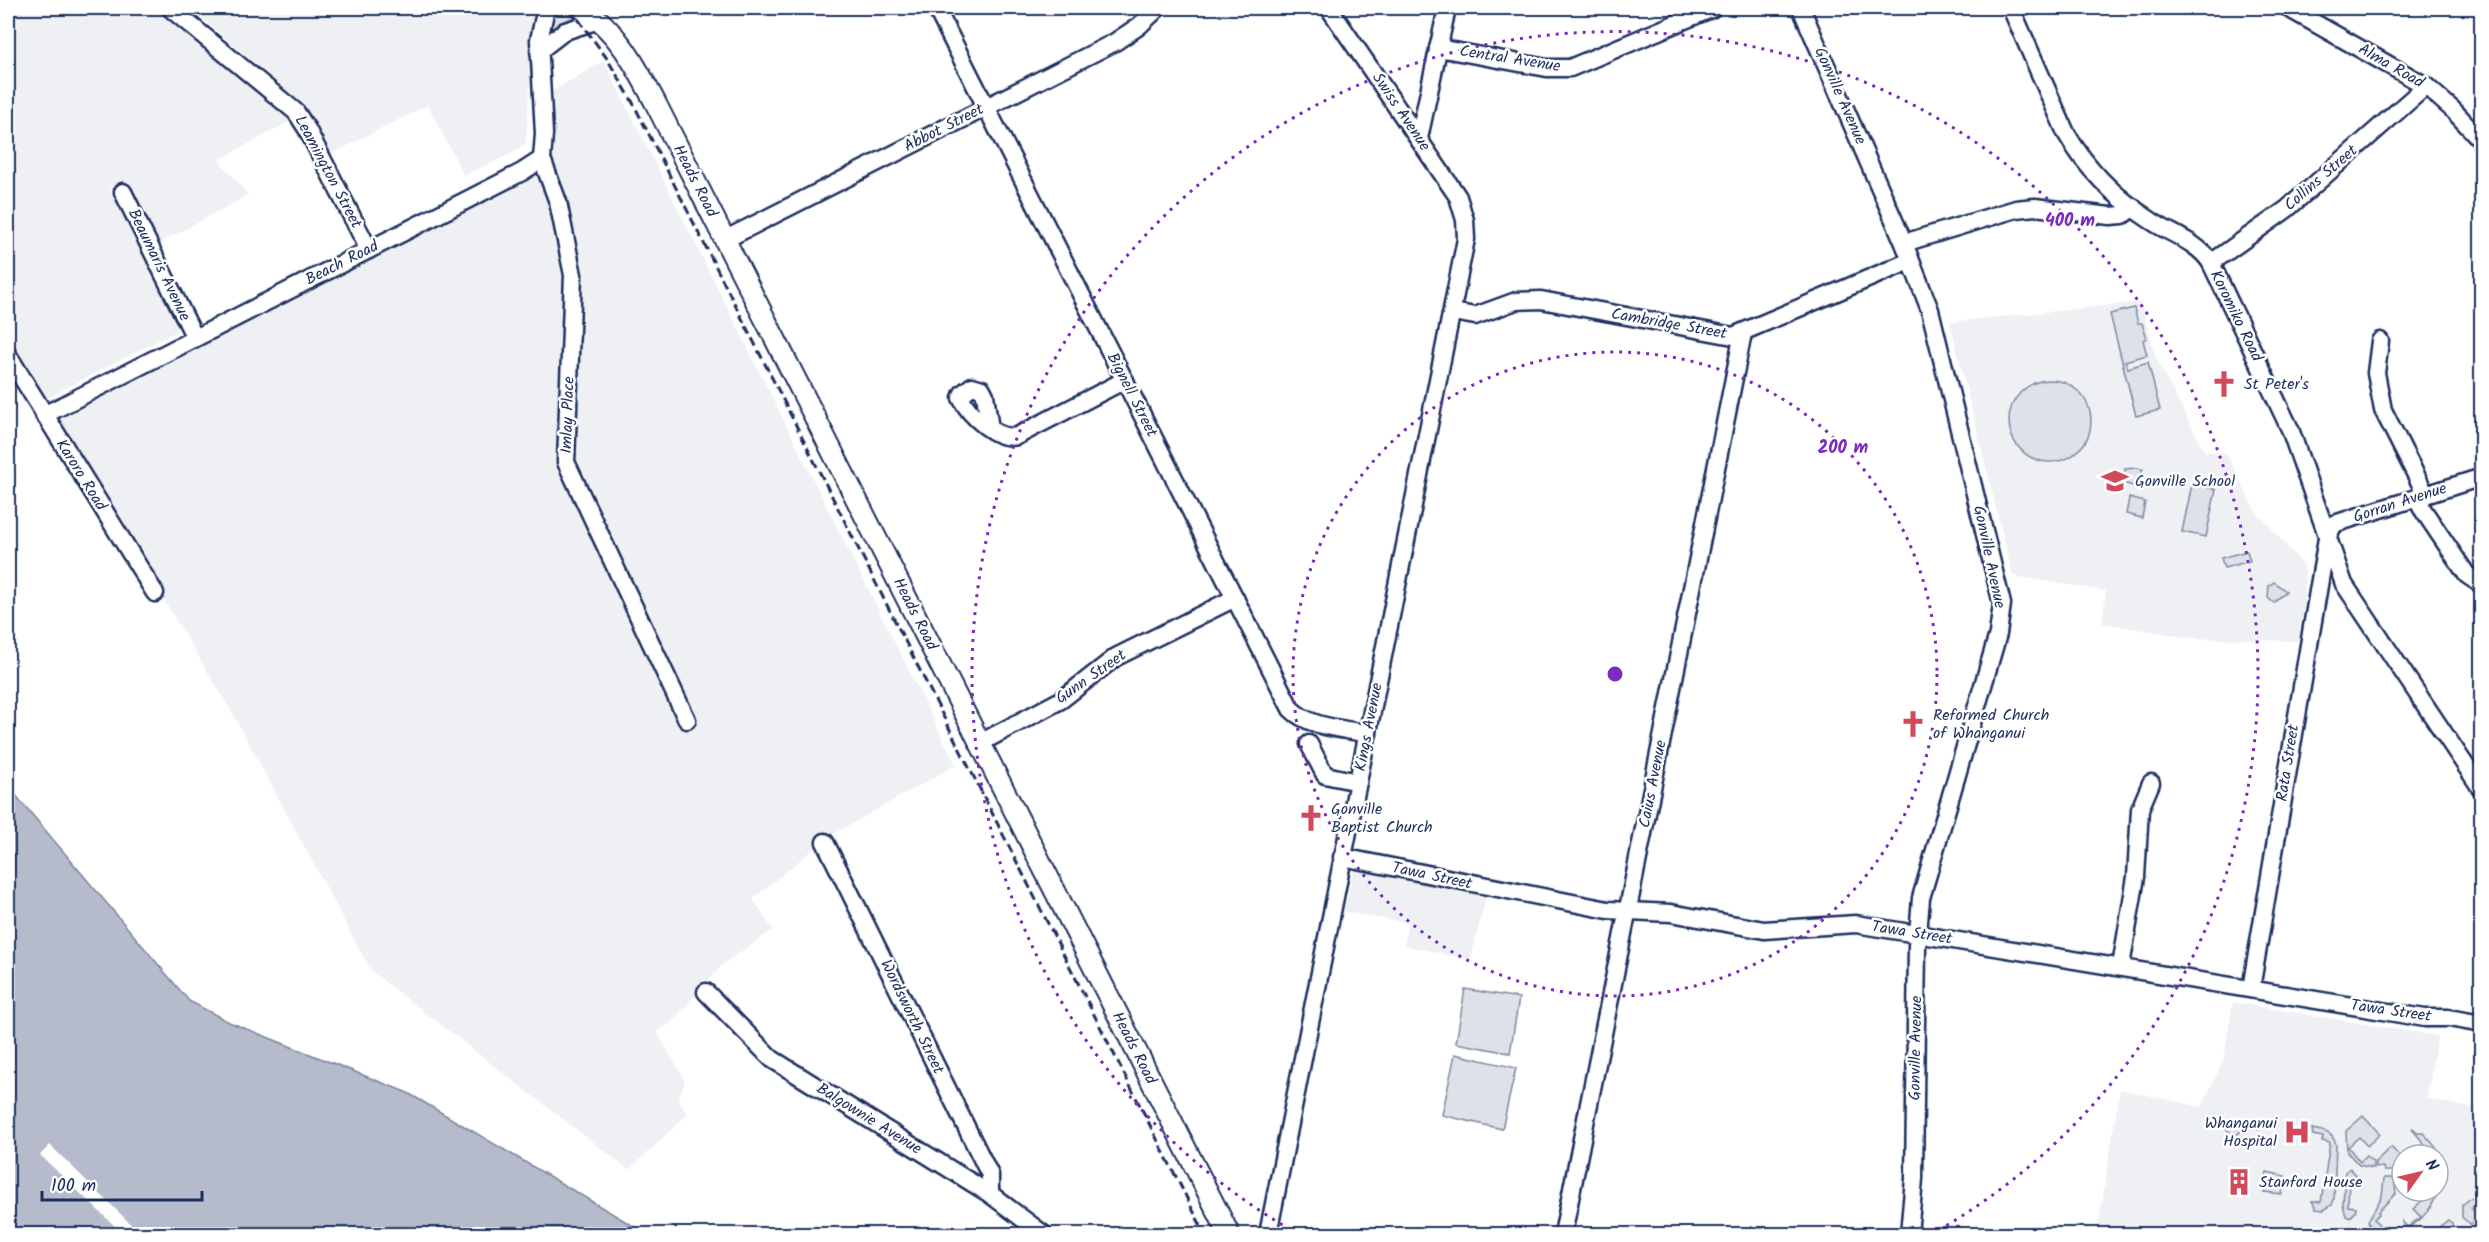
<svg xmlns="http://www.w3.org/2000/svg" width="2489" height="1242" font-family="Kalam,sans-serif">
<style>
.built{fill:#eff0f4;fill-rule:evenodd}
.green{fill:#dee1e7;stroke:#7c88a2;stroke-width:1.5}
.water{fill:#b5bbca;stroke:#77839f;stroke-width:1.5}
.pier{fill:#fff}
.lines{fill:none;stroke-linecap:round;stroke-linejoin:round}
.minor-casing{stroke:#1b2f5e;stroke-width:21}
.major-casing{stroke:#1b2f5e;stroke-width:24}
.minor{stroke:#fff;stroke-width:16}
.major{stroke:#fff;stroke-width:20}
.rail{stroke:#1b2f5e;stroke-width:3;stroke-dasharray:9 4.5;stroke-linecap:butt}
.ring{fill:none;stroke:#7b2cbf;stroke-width:3;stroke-dasharray:3 6}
.labels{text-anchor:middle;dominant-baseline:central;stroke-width:5;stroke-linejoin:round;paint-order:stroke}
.street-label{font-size:16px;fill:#1b2f5e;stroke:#fff}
.poi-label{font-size:16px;fill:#1b2f5e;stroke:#fff;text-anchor:start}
.centre{fill:#7b2cbf;stroke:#fff;stroke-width:3}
.ring-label{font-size:18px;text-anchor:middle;font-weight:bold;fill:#7b2cbf;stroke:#fff;stroke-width:5;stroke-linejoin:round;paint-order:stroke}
</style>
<rect width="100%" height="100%" fill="#fff"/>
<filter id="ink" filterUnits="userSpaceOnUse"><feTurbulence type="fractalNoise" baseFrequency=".0167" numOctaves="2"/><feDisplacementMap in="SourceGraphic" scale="12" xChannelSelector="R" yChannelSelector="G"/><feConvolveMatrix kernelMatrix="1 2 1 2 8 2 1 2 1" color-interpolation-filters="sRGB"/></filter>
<g filter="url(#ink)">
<g class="built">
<path d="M 8,8 L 160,8 L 284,114 L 289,122 L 219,160 L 248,195 L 160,243 L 127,181 L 109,189 L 180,322 L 177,331 L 41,401 L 8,346 Z"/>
<path d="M 190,8 L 534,8 L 526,143 L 516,151 L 464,176 L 428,105 L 331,154 L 304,107 L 290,93 Z"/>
<path d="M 604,61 L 956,765 L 828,837 L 753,899 L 773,930 L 722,965 L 671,1023 L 657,1032 L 685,1081 L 678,1099 L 688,1114 L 629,1170 L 371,971 L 231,710 L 54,421 L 521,180 L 552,161 L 549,93 Z"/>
<path d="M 2141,302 L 2156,359 L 2205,452 L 2226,453 L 2255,510 L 2305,567 L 2304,602 L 2298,641 L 2193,638 L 2102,623 L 2106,591 L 2013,576 L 1950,322 Z"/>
<path d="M 1354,868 L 1487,893 L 1470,960 L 1404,945 L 1408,923 L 1344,912 Z"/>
<path d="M 2233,1002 L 2437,1036 L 2427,1099 L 2481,1110 L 2481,1234 L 2097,1234 L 2120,1089 L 2202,1107 L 2224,1058 ZM 2402,1155 L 2438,1155 L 2438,1191 L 2402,1191 Z"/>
</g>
<g class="green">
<path d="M 555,8 L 570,14 L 575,20 L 546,36 Z"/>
<path d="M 2134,308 L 2138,323 L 2142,323 L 2147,338 L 2143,340 L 2147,355 L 2125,361 L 2128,368 L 2148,362 L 2160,410 L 2136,416 L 2110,314 Z"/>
<circle cx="2050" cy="421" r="41"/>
<path d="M 2136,468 L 2143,469 L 2138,487 L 2122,483 L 2125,469 Z"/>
<path d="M 2192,484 L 2216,489 L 2206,537 L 2182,532 Z"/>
<path d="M 2129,498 L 2145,502 L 2142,518 L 2126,514 Z"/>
<path d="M 2247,551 L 2250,561 L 2224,568 L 2221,558 Z"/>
<path d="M 2274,582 L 2286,591 L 2274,603 L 2268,598 L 2269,586 Z"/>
<path d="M 1465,989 L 1519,998 L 1510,1053 L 1456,1043 Z"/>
<path d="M 1455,1054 L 1516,1068 L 1502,1129 L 1442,1115 Z"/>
<path d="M 2363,1116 L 2380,1134 L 2367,1146 L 2359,1137 L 2348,1147 L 2360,1162 L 2366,1156 L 2373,1162 L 2373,1168 L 2359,1165 L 2347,1152 L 2346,1131 Z"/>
<path d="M 2228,1119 L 2260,1124 L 2259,1130 L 2242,1127 L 2241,1131 L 2234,1138 L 2227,1129 L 2219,1128 L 2219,1125 Z"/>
<path d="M 2413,1128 L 2418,1133 L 2423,1133 C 2434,1144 2442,1153 2444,1169 L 2438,1152 L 2431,1152 L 2412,1129 Z"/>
<path d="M 2312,1129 C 2324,1131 2333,1132 2336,1145 L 2334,1199 L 2332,1205 L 2324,1210 L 2316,1209 L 2312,1201 L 2321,1202 L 2330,1143 L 2322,1141 L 2323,1137 L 2313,1135 Z"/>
<path d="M 2391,1147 L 2402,1159 L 2402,1163 L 2396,1166 L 2391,1171 L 2384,1171 L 2383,1167 L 2375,1168 L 2375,1162 Z"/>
<path d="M 2350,1168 L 2356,1175 L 2356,1177 L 2349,1177 L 2348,1206 L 2356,1207 C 2356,1211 2353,1217 2348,1217 L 2346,1216 L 2343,1205 L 2345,1172 Z"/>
<path d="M 2267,1172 L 2285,1176 L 2282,1194 L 2264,1192 Z"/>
<path d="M 2384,1178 L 2394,1178 L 2396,1193 L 2378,1212 L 2379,1214 L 2374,1219 L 2386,1233 L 2393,1227 L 2399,1234 C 2386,1235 2371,1237 2368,1221 L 2382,1196 Z"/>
<path d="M 2438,1183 L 2440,1183 C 2436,1204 2423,1222 2403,1230 L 2402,1221 L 2407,1227 L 2421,1217 L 2413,1209 L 2423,1200 L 2423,1191 L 2438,1191 Z"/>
<path d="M 2471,1198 L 2478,1200 L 2471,1208 L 2479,1216 L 2470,1225 L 2462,1217 L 2462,1205 Z"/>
<path d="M 2448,1220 L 2452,1223 L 2452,1234 L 2431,1234 Z"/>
</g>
<path class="water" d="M 8,786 L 189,1001 L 229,1022 L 408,1093 L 647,1234 L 8,1234 Z"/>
<path class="pier" d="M 50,1145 L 141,1234 L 123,1234 L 40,1155 Z"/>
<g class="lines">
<defs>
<g id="minor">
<path d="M 170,8 L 296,112 L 307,129 L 369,250"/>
<path d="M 546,8 L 539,40 L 544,134 L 542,159 L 558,202 L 573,275 L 566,462 L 687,720"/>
<path d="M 936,8 L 1291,709 C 1310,728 1342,728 1368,734"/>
<path d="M 1801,8 L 1904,243 L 1930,310 L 2002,604 L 1998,634 L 1921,898 L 1917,946 L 1914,1179 L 1909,1234"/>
<path d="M 2011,8 L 2066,133 C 2086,168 2116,198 2150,220 C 2170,234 2197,241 2211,263 L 2290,429 L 2344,584 L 2482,790"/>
<path d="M 2288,8 L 2426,86 L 2452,109 L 2482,141"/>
<path d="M 1438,48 L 1547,68 L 1570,68 L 1713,8"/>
<path d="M 539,51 L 565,31 L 599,20"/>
<path d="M 1419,138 L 1447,8"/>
<path d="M 123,192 L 195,338"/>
<path d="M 724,240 L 1115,42 L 1139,26 L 1158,8"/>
<path d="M 1904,243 L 2016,209 L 2035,207 L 2110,216 L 2123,215 L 2133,207"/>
<path d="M 2211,263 L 2287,209 L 2426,86"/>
<path d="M 1453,312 L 1475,316 L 1516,301 L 1541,300 L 1733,336 L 1910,261"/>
<path d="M 2380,341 L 2376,373 L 2383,410 L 2422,487 L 2421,507 L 2467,575 L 2482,585"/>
<path d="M 8,355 L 155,593"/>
<path d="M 44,415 L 522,172 L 542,159"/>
<path d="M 990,429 L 985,395 L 982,389 L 972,386 L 963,393 L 961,398 C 970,416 997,441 1017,436 L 1125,380"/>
<path d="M 980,743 L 1061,700 L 1116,657 L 1235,598"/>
<path d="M 1309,744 L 1325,775 L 1358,782"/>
<path d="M 825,842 L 986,1167 L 990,1175 L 990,1194"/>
<path d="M 1342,857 L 1608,910 L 1671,913 L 1764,930 L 1856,924 L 2425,1018 L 2449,1018 L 2482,1024"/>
<path d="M 2121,966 L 2136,877 L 2140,809 L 2151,783"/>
<path d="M 2251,989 L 2327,538 L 2334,524 L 2482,477"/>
<path d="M 706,992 L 772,1059 L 990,1194 L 1043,1234"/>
<path d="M 1268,1234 L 1466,239 L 1465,220 L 1458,197 L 1329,8"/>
<path d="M 1563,1234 L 1743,333"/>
</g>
<path id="major" d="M 582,8 C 618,30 637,68 656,104 L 1229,1234"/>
</defs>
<use href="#minor" class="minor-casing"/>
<use href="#major" class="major-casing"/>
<use href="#minor" class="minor"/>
<use href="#major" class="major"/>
<path class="rail" d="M 570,8 L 606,57 L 630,97 L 1205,1234"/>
</g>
</g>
<g class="ring">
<circle cx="1615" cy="674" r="322"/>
<path d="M1298 1234A643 643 0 1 1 1932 1234"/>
</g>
<defs>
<symbol id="church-bare" viewBox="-9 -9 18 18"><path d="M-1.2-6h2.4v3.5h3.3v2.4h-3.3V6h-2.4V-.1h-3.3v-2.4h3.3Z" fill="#d1495b" stroke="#fff" stroke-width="2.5" paint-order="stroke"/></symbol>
<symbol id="school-bare" viewBox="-9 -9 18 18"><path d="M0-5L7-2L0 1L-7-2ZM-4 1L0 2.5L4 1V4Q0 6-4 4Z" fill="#d1495b" stroke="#fff" stroke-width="2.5" paint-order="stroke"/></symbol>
<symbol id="hospital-bare" viewBox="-9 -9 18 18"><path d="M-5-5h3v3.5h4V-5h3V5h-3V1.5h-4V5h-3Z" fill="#d1495b" stroke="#fff" stroke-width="2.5" paint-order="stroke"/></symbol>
<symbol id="building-bare" viewBox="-9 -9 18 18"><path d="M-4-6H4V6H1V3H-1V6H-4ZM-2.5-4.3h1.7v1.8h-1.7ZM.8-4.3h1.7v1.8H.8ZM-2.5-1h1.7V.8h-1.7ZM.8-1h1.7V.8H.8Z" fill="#d1495b" stroke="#fff" stroke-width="2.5" paint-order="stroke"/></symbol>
</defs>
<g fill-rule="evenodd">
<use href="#church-bare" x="2205" y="365" width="38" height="38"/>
<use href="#school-bare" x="2096" y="462" width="38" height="38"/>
<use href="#church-bare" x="1894" y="705" width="38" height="38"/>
<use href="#church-bare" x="1292" y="799" width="38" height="38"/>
<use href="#hospital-bare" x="2278" y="1113" width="38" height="38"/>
<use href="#building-bare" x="2220" y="1163" width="38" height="38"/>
</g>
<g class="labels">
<g class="street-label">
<text transform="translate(1510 59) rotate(9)">Central Avenue</text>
<text transform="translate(2391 66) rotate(30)">Alma Road</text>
<text transform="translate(1840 96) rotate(66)">Gonville Avenue</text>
<text transform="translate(1401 112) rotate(56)">Swiss Avenue</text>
<text transform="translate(944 128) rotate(-27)">Abbot Street</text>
<text transform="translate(328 172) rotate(62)">Leamington Street</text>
<text transform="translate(2321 178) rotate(-41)">Collins Street</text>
<text transform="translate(695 181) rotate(63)">Heads Road</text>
<text transform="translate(342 263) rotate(-27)">Beach Road</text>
<text transform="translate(159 265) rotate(64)">Beaumaris Avenue</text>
<text transform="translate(2236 316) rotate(64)">Koromiko Road</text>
<text transform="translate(1669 324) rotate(10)">Cambridge Street</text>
<text transform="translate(1132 395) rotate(63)">Bignell Street</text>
<text transform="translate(568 415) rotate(-88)">Imlay Place</text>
<text transform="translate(81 475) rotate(58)">Karoro Road</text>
<text transform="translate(2400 503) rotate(-18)">Gorran Avenue</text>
<text transform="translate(1989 557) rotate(78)">Gonville Avenue</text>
<text transform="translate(915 614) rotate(63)">Heads Road</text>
<text transform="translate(1091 677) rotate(-35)">Gunn Street</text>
<text transform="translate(1369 727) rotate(-79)">Kings Avenue</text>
<text transform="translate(2288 763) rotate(-81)">Rata Street</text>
<text transform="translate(1653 784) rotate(-79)">Caius Avenue</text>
<text transform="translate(1432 876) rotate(12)">Tawa Street</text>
<text transform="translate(1912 933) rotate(9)">Tawa Street</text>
<text transform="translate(2391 1011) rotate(8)">Tawa Street</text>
<text transform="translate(912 1017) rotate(64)">Wordsworth Street</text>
<text transform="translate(1134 1048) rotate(63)">Heads Road</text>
<text transform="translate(1916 1048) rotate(-89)">Gonville Avenue</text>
<text transform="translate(869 1119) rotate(32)">Balgownie Avenue</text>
</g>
<g class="poi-label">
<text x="2244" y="384">St Peter's</text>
<text x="2135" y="481">Gonville School</text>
<text x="1933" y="715">Reformed Church<tspan x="1933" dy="18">of Whanganui</tspan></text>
<text x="1331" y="809">Gonville<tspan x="1331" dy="18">Baptist Church</tspan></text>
<text x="2277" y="1123" text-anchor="end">Whanganui<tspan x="2277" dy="18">Hospital</tspan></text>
<text x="2259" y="1182">Stanford House</text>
</g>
</g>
<circle cx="1615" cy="674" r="9" class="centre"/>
<g class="ring-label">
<text x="2070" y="226">400 m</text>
<text x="1843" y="453">200 m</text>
</g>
<rect width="2489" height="1242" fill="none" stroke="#fff" stroke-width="30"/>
<rect x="15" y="15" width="2459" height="1212" fill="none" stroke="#1b2f5e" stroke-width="2" filter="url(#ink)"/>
<g transform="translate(2420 1173) rotate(56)"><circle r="28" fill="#ffffff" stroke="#a4acbf" stroke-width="1.5"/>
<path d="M0-4.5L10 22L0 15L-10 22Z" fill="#d1495b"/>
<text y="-9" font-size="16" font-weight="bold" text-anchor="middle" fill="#1b2f5e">N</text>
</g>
<path d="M42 1191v9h160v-9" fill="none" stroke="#1b2f5e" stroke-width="3"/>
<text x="51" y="1191" font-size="18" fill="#1b2f5e" stroke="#ffffff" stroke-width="4.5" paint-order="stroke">100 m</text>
</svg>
